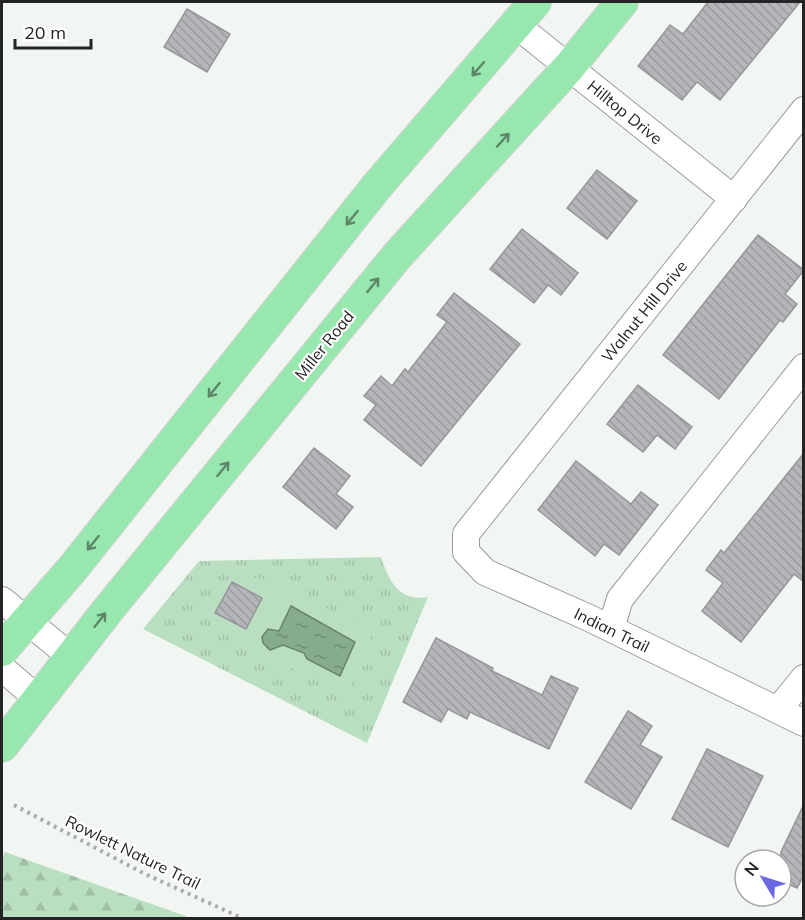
<svg xmlns="http://www.w3.org/2000/svg" width="805" height="920" font-family="Mulish,sans-serif">
<style>
.grass{fill:url(#grass-tufts)}
.forest{fill:url(#forest-firs)}
.pitch{fill:#badfc0}
.water{fill:url(#water-ripples);stroke:#69836d;stroke-width:1.5}
.building{fill:url(#building-back-hatch);stroke:#96969a;stroke-width:1.5}
.lines{fill:none;stroke-linecap:round;stroke-linejoin:round}
.minor-casing{stroke:#999c99;stroke-width:28}
.major-casing{stroke:#d3d3d3;stroke-width:34}
.path{stroke:#a9acaa;stroke-width:4;stroke-dasharray:3 4.5;stroke-linecap:butt}
.minor{stroke:#fff;stroke-width:26}
.major{stroke:#98e7af;stroke-width:32}
.oneway{stroke:#5e8669}
.labels{text-anchor:middle;dominant-baseline:central;stroke-width:4.5;stroke-linejoin:round;paint-order:stroke}
.street-label{font-size:16px;fill:#232423;stroke:#fff}
</style>
<defs>
<pattern id="grass-tufts" width="24" height="20" patternUnits="userSpaceOnUse" patternTransform="scale(1.5)"><rect width="24" height="20" fill="#badfc0"/><path d="M3 7l-1-3M5 7V3M7 7l1-3M15 17l-1-3M17 17v-4M19 17l1-3" fill="none" stroke="#a0bfa5"/></pattern>
<pattern id="forest-firs" width="22" height="20" patternUnits="userSpaceOnUse" patternTransform="scale(1.5)"><rect width="22" height="20" fill="#badfc0"/><path d="M5 1l3.5 6h-7zM16 11l3.5 6h-7z" fill="#a0bfa5"/></pattern>
<pattern id="water-ripples" width="26" height="14" patternUnits="userSpaceOnUse" patternTransform="scale(1.5)"><rect width="26" height="14" fill="#87ac8d"/><path d="M2 4q2-2 4 0t4 0M15 11q2-2 4 0t4 0" fill="none" stroke="#6e8c73"/></pattern>
<pattern id="building-back-hatch" width="6" height="6" patternUnits="userSpaceOnUse" patternTransform="scale(1.5)"><rect width="6" height="6" fill="#b5b6ba"/><path d="M-1 5l2 2M0 0l6 6M5-1l2 2" fill="none" stroke="#9b9ca0"/></pattern>
</defs>
<rect width="100%" height="100%" fill="#f2f6f3"/>
<path class="grass" d="M 381,557 C 389,581 399,602 428,597 L 367,743 L 143,629 L 199,561 Z"/>
<path class="forest" d="M 5,852 L 191,918 L 2,918 L 2,858 Z"/>
<path class="pitch" d="M 253,578 L 263,578 L 361,625 L 369,632 L 372,643 L 347,695 L 285,665 L 264,665 L 244,645 L 227,633 L 229,620 L 246,628 L 262,599 L 244,589 Z"/>
<path class="water" d="M 291,606 L 355,642 L 340,676 L 307,659 L 304,653 L 283,645 L 270,650 L 263,643 L 262,637 L 268,629 L 279,631 Z"/>
<g class="building">
<path d="M 708,2 L 800,2 L 720,100 L 697,82 L 682,100 L 638,66 L 670,25 L 683,34 Z"/>
<path d="M 187,9 L 230,34 L 207,72 L 164,47 Z"/>
<path d="M 597,170 L 637,201 L 607,239 L 567,208 Z"/>
<path d="M 522,229 L 578,273 L 561,295 L 548,285 L 534,303 L 490,269 Z"/>
<path d="M 758,235 L 804,270 L 785,294 L 797,304 L 783,322 L 780,320 L 719,399 L 663,355 Z"/>
<path d="M 454,293 L 520,344 L 421,466 L 364,420 L 376,405 L 364,396 L 381,376 L 392,386 L 405,369 L 408,372 L 447,322 L 437,315 Z"/>
<path d="M 638,385 L 692,427 L 675,449 L 657,435 L 643,452 L 607,424 Z"/>
<path d="M 314,448 L 350,476 L 336,494 L 353,507 L 336,529 L 283,487 Z"/>
<path d="M 804,453 L 804,582 L 794,574 L 741,642 L 702,611 L 723,583 L 706,570 L 721,550 L 724,553 Z"/>
<path d="M 576,461 L 631,504 L 641,492 L 658,505 L 619,555 L 604,544 L 595,556 L 538,510 Z"/>
<path d="M 232,582 L 262,598 L 246,629 L 215,613 Z"/>
<path d="M 436,638 L 493,668 L 492,671 L 542,695 L 551,676 L 578,688 L 549,749 L 470,712 L 467,719 L 448,709 L 441,722 L 403,702 Z"/>
<path d="M 628,711 L 652,726 L 640,745 L 662,757 L 631,809 L 585,782 Z"/>
<path d="M 707,749 L 763,776 L 728,847 L 672,819 Z"/>
<path d="M 804,804 L 804,875 L 797,888 L 781,881 L 781,852 Z"/>
</g>
<g class="lines">
<defs>
<g id="minor">
<path d="M 516,25 L 734,199"/>
<path d="M 804,110 L 466,534 L 466,552 L 485,572 L 587,617 L 804,723"/>
<path d="M 2,600 L 71,657"/>
<path d="M 611,628 L 620,599 L 804,367"/>
<path d="M 2,668 L 38,699"/>
<path d="M 778,710 L 804,678"/>
</g>
<g id="major">
<path d="M 2,650 L 73,568 L 377,186 L 535,2"/>
<path d="M 2,746 L 107,611 L 397,256 L 569,67 L 622,2"/>
</g>
</defs>
<use href="#minor" class="minor-casing"/>
<use href="#major" class="major-casing"/>
<path class="path" d="M 14,805 L 145,874 L 242,918"/>
<use href="#minor" class="minor"/>
<use href="#major" class="major"/>
</g>
<defs><path id="oneway-shaft" d="M-6 0H5M1.5-3L5.5 0L1.5 3" fill="none" stroke-width="1.6" stroke-linecap="round" stroke-linejoin="round" transform="scale(1.5)"/></defs>
<g class="oneway">
<use href="#oneway-shaft" transform="translate(478 69) rotate(131)"/>
<use href="#oneway-shaft" transform="translate(503 140) rotate(-48)"/>
<use href="#oneway-shaft" transform="translate(352 218) rotate(129)"/>
<use href="#oneway-shaft" transform="translate(373 285) rotate(-51)"/>
<use href="#oneway-shaft" transform="translate(214 390) rotate(129)"/>
<use href="#oneway-shaft" transform="translate(223 469) rotate(-51)"/>
<use href="#oneway-shaft" transform="translate(93 543) rotate(129)"/>
<use href="#oneway-shaft" transform="translate(100 620) rotate(-52)"/>
</g>
<g class="labels">
<g class="street-label">
<text transform="translate(625 112) rotate(39)">Hilltop Drive</text>
<text transform="translate(644 311) rotate(-51)">Walnut Hill Drive</text>
<text transform="translate(324 345) rotate(-51)">Miller Road</text>
<text transform="translate(612 630) rotate(26)">Indian Trail</text>
<text transform="translate(133 852) rotate(26)">Rowlett Nature Trail</text>
</g>
</g>
<rect width="805" height="920" fill="none" stroke="#232423" stroke-width="6"/>
<g transform="translate(763 878) rotate(308)"><circle r="28" fill="#ffffff" stroke="#a7a7a7" stroke-width="1.5"/>
<path d="M0-4.5L10 22L0 15L-10 22Z" fill="#6a69e3"/>
<text y="-9" font-size="16" font-weight="bold" text-anchor="middle" fill="#232423">N</text>
</g>
<path d="M15 39v9h76v-9" fill="none" stroke="#232423" stroke-width="3"/>
<text x="24" y="39" font-size="18" fill="#232423" stroke="#ffffff" stroke-width="4.5" paint-order="stroke">20 m</text>
</svg>
